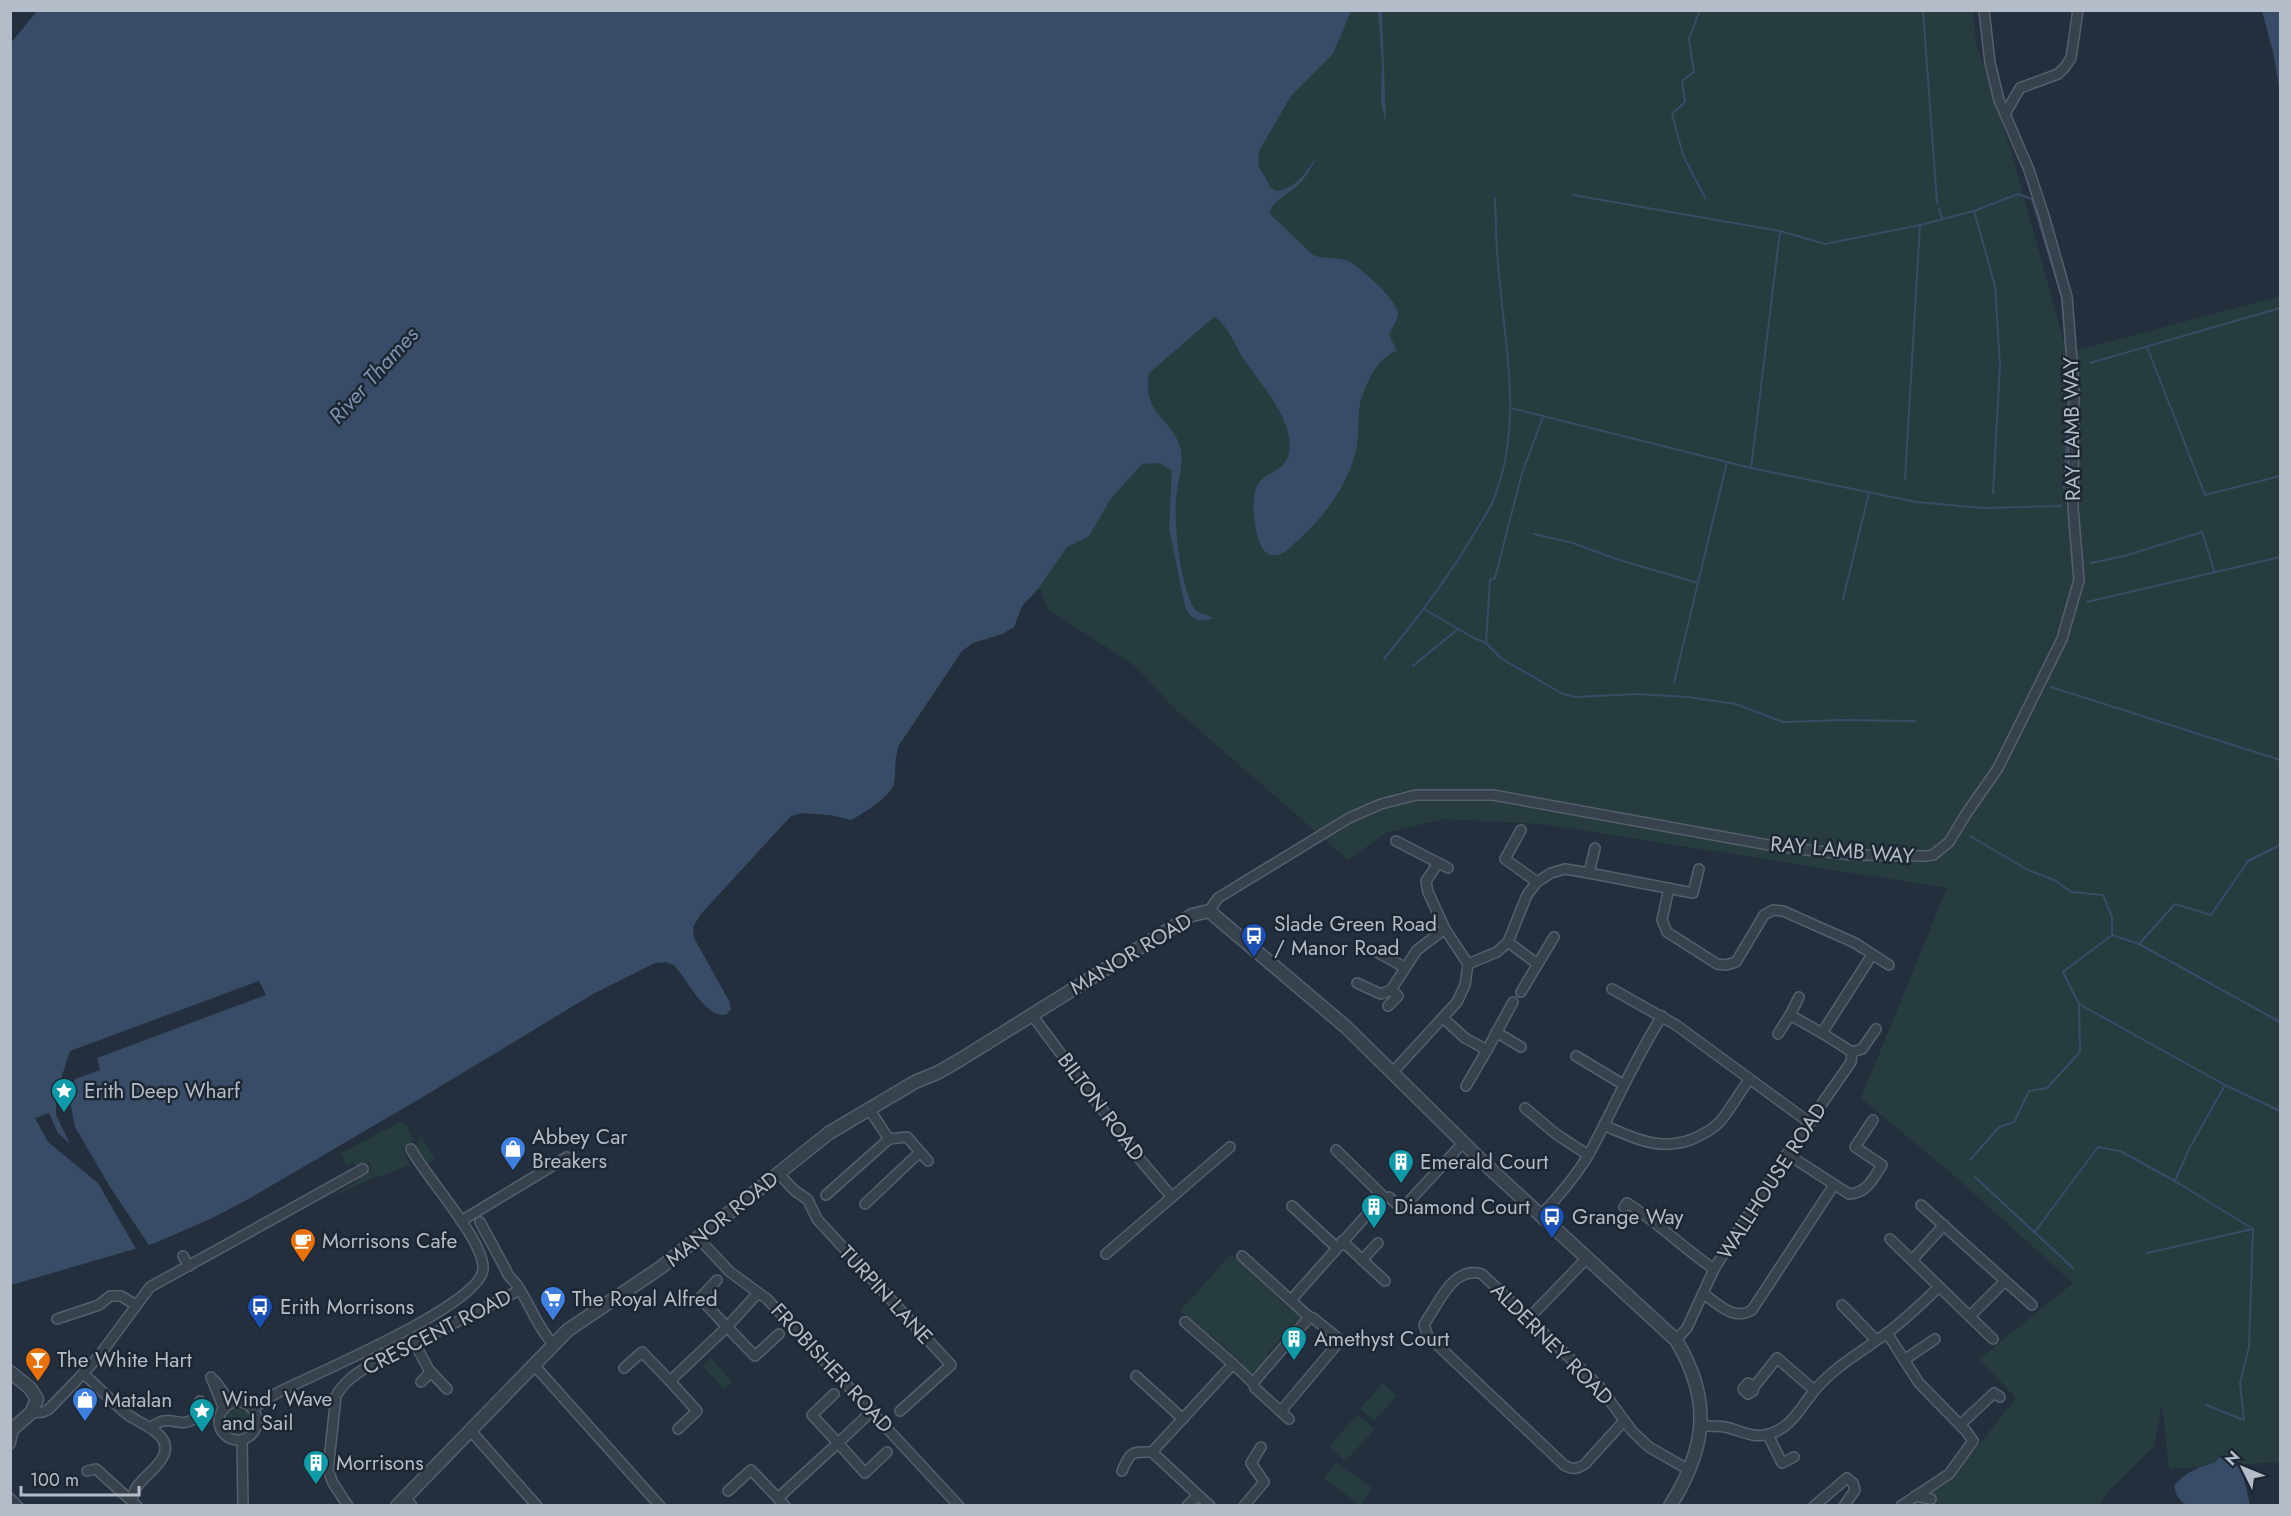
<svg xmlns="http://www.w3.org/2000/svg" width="2291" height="1516" font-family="Jost,sans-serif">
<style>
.green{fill:#263c3f}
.water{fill:#394c67}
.pier{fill:#242f3e}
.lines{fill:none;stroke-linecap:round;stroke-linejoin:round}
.stream{stroke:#394c67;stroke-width:2}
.pedestrian-casing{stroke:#565f6c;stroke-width:10}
.minor-casing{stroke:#565f6c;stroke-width:12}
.tertiary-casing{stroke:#565f6c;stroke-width:15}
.pedestrian{stroke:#38414e;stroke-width:7}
.minor{stroke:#38414e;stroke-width:9}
.tertiary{stroke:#38414e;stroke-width:12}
.labels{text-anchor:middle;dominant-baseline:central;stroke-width:5;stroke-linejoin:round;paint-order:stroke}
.street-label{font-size:21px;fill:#b4bcc9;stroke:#1d2633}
.poi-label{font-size:21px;fill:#b4bcc9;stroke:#1d2633;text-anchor:start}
.water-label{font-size:22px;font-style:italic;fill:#7c92b1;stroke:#1d2633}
</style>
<rect width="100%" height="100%" fill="#242f3e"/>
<g class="green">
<path d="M 1261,11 L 1973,11 L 1976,44 L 2010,147 L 2067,353 L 2280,296 L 2280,1462 L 2169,1469 L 2162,1404 L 2154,1447 L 2110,1490 L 2099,1505 L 1912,1505 L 1950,1481 L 2016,1398 L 1979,1359 L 2073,1283 L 1951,1173 L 1861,1098 L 1947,888 L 1542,824 L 1444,819 L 1386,833 L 1348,860 L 1174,708 L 1135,666 L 1048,609 L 1039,588 L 1022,606 L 1014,627 L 1002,634 L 973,643 L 962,651 L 899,745 C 894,759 896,770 894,783 C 893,795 861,815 851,820 L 831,815 L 802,813 L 791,816 L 700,915 L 693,927 L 694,938 L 729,1001 L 731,1009 L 727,1014 C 707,1021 687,979 674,965 L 666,962 L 655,963 L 593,994 L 421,1098 L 245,1201 L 212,1218 L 155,1243 L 11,1285 Z"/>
<path d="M 401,1122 L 408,1128 L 413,1140 L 403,1149 L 410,1165 L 379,1177 L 377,1176 L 323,1201 L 355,1183 L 354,1180 L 372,1169 L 369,1162 L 358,1168 L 352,1162 L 346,1165 L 341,1153 Z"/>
<path d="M 421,1136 L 435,1158 L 428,1164 L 423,1160 L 416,1146 Z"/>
<path d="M 1231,1254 L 1290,1309 L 1295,1309 L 1301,1315 L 1301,1319 L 1290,1333 L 1286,1333 L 1267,1354 L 1267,1359 L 1254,1373 L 1247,1372 L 1242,1367 L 1242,1363 L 1211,1335 L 1208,1336 L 1180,1311 Z"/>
<path d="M 711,1358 L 732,1382 L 724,1389 L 703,1366 Z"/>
<path d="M 1383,1383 L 1397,1396 L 1374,1421 L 1360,1409 Z"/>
<circle cx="238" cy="1421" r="13"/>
<path d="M 1358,1414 L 1375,1429 L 1345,1461 L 1329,1446 Z"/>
<path d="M 1336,1462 L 1372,1488 L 1360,1505 L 1324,1479 Z"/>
</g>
<g class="water">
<path d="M 38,10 L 1351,11 L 1333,54 L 1291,96 L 1259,151 L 1258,165 L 1271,188 L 1277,191 C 1297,188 1306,172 1317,156 C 1312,167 1307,176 1299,184 C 1290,194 1271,200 1270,214 L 1313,255 C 1325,260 1339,256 1350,262 C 1362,269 1397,300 1398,313 C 1398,321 1391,328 1389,335 L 1397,351 C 1380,356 1370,376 1364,391 C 1356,408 1360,427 1357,445 C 1351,482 1323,519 1295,543 C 1288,550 1277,560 1267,553 C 1254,544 1249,497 1258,484 C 1267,471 1286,471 1289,453 C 1295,421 1261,385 1245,361 C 1236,348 1228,324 1214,317 L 1149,373 C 1141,417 1175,418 1181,451 C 1183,467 1178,482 1176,498 C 1174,525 1180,589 1196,611 L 1213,618 C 1198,623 1191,620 1185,606 L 1169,528 L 1172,470 L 1159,463 L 1142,464 L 1110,500 L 1089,536 L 1067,547 L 1039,588 L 1022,606 L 1014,627 L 1002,634 L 973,643 L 962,651 L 899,745 C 894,759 896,770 894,783 C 893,795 861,815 851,820 L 831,815 L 802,813 L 791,816 L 700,915 L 693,927 L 694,938 L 729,1001 L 731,1009 L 727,1014 C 707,1021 687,979 674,965 L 666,962 L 655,963 L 593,994 L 421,1098 L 245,1201 L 212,1218 L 155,1243 L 11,1285 L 11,43 Z"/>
<path d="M 1378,11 L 1382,11 L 1386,125 L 1381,100 L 1382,62 Z"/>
<path d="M 2262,11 L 2280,11 L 2280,92 L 2273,52 Z"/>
<path d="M 2229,1454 L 2239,1458 L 2250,1505 L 2185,1505 L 2177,1496 L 2174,1486 C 2185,1472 2199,1467 2216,1462 L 2219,1457 Z"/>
</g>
<path class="pier" d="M 259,981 L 266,995 L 97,1058 L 100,1070 L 75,1079 L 69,1097 L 75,1127 L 110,1187 L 149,1245 L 136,1249 L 98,1183 L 48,1142 L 35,1118 L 49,1113 L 58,1133 L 70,1144 L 56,1115 L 56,1094 L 70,1051 Z"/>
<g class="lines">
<g class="stream">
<path d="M 1700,10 L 1689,39 L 1694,72 L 1682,81 L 1685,102 L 1672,114 L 1683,155 L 1705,198"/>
<path d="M 1923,10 L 1937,203"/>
<path d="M 1573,195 L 1780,231 L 1825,244 L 1920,225 L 1974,211 L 2018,194 L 2032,199 L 2062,298 L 2069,390 L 2064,488"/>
<path d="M 1939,209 L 1942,218"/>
<path d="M 1974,211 L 1995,286 L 2000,366 L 1993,493"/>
<path d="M 2147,347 L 2205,495 L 2280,476"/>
<path d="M 2090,363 L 2280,308"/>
<path d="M 1511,408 L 1751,468 L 1916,502 L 1984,508 L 2061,506"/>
<path d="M 1751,468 L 1780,231"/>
<path d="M 1905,479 L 1920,225"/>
<path d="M 1534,534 L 1573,543 L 1616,559 L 1698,583"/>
<path d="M 2091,563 L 2124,556 L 2202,532 L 2215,573"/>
<path d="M 1843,599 L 1869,493"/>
<path d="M 2087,602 L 2280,557"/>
<path d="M 1424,609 L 1472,637 L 1486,643 L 1502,659 L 1563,694 L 1575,697 L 1637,694 L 1688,697 L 1736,704 L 1783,722 L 1843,720 L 1915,721"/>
<path d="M 1486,643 L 1490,580 L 1495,578 L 1522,473 L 1543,417"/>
<path d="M 1384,659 C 1416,620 1447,580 1472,537 C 1479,525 1488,513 1493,501 C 1523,427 1506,352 1499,275 C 1496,250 1496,223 1495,198"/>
<path d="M 1413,666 L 1458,629"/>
<path d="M 1674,683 L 1727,462"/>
<path d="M 2051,687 L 2280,760"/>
<path d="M 1970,836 L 2028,870 L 2056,881 L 2071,892 L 2103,895 L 2112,917 L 2112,935 L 2063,972 L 2079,1004 L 2080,1052 L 2047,1088 L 2029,1091 L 2014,1122 L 1999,1127 L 1970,1160"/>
<path d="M 2112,935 L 2139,944 L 2280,1022"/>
<path d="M 2139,944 L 2175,904 L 2211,915 L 2248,861 L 2278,846 L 2280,843"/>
<path d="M 2079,1004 L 2225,1085 L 2280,1111"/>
<path d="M 1975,1177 L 2073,1268"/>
<path d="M 2175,1181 L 2189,1149 L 2225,1085"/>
<path d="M 2034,1233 L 2098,1147 L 2120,1151 L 2175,1181 L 2253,1229 L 2249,1347 L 2240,1383 L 2244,1420 L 2206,1405"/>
<path d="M 2147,1253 L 2253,1229"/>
</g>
<defs>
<path id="pedestrian" d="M 10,1497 L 19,1506"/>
<g id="minor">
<path d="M 2005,114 L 2020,88 L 2058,74 L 2065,67 L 2071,58 L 2078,10"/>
<path d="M 1521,830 L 1505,859 L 1537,882"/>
<path d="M 1396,841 L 1448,868"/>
<path d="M 1589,873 L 1595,848"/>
<path d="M 1669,888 L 1662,920 L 1667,932 L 1717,964 L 1726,965 L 1736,962 L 1764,915 L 1773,910 L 1783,911 L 1855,943 L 1889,965"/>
<path d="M 1209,911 L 1218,898 L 1349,818 L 1381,804 L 1416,795 L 1493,795 L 1780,847 L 1853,855 L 1925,856 L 1933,855 L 1949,842 L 1966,814 L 1998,768 L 2062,639 L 2079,580 L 2073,508 L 2074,386 L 2067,297 L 2044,216 L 2029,170 L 1999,100 L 1990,63 L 1984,10"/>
<path d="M 1508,942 L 1536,963"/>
<path d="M 1375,951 L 1404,967"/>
<path d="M 1468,964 L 1497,952 L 1508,942 L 1527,895 L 1537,882 L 1551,873 L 1565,869 L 1589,873 L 1693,893 L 1699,869"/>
<path d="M 1357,983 L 1381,994 L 1391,990"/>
<path d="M 1612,989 L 1676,1025 L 1810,1123"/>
<path d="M 1521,992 L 1554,937"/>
<path d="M 1388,1006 L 1398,996 L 1391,990 L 1417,950 L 1445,929"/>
<path d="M 1032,1015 L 1137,1156 L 1172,1197 L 1230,1147"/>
<path d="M 1790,1015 L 1799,997"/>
<path d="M 1443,1018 L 1465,1038 L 1487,1050 L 1466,1086"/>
<path d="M 1496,1032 L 1521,1047"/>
<path d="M 1778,1034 L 1790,1015 L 1822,1033"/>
<path d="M 1487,1050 L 1513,1002"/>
<path d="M 1852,1052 L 1822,1033 L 1872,955"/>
<path d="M 1576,1056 L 1624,1085"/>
<path d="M 1392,1073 L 1457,1002 L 1465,985 L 1468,964 L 1445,929 L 1428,892 L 1426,881 L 1438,863"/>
<path d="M 1525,1108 L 1556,1134 L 1588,1155"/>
<path d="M 869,1109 L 889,1139 L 907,1137 L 928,1161"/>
<path d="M 1604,1125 C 1636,1140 1667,1154 1701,1135 C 1709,1131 1717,1126 1723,1118 C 1732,1106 1740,1092 1749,1080"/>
<path d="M 1336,1150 L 1385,1198"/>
<path d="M 1787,1154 L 1849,1194 C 1867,1193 1873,1179 1882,1165 L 1855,1147 L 1873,1120"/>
<path d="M 778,1173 L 794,1190 L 808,1200 L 817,1219 L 951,1365 L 900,1411"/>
<path d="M 826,1195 L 889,1139"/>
<path d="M 865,1204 L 920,1152"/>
<path d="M 1921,1205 L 2032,1305"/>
<path d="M 1292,1206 L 1336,1247"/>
<path d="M 1624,1207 L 1627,1203 C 1659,1223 1684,1249 1714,1269"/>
<path d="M 1541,1215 C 1559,1196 1576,1176 1589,1154 C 1614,1108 1634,1060 1662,1016"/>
<path d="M 461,1221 L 567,1157"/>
<path d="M 480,1222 L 506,1270 C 508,1278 513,1279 517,1285 C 530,1304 537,1327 553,1344"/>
<path d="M 698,1238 L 730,1272 L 767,1299 L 959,1506"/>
<path d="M 1890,1239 L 1993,1339"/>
<path d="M 1342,1241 L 1385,1281"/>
<path d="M 1106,1254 L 1172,1197"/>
<path d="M 183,1256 L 189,1266"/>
<path d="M 1242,1256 L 1308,1316 L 1313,1318 L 1339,1339 L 1339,1342 L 1281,1411"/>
<path d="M 1913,1259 L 1944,1225"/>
<path d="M 1362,1260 L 1378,1243"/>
<path d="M 758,1293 L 727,1327 L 755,1356 L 779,1334"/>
<path d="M 1704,1294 C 1719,1305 1734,1321 1752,1310 L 1834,1185"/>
<path d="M 1291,1300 L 1381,1199 L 1389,1197 L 1402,1209 L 1463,1143"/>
<path d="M 1842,1305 L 1876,1340"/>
<path d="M 1970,1316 L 2005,1281"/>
<path d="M 1529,1318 L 1587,1258"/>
<path d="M 57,1319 L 99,1305 L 110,1296 L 121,1296 L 136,1305"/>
<path d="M 1185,1322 L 1233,1364"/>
<path d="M 1887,1333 L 1919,1383 L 1966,1431 L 1973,1441 L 1949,1474 L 1901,1506"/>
<path d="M 1676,1340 L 1687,1328 L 1714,1269 L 1787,1154 L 1851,1062 L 1852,1052 L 1862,1049 L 1876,1029"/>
<path d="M 414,1342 L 429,1370 L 447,1389"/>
<path d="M 1904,1360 L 1935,1339"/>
<path d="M 533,1364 L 660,1506"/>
<path d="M 624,1368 L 642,1352 L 670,1381 L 727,1327 L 700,1298 L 717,1280"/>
<path d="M 83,1374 C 99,1386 112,1403 128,1415 C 141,1424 178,1436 161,1460 C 151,1475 134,1482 132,1500"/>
<path d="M 1136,1376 L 1183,1419"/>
<path d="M 211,1377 L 224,1409"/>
<path d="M 215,1381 L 231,1403"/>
<path d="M 670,1381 L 697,1411 L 678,1429"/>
<path d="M 421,1382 L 427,1376 L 429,1370"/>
<path d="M 1253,1383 L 1255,1388 L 1289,1419"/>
<path d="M 1754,1387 L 1748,1383 L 1743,1389 L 1748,1394 L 1753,1391 L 1754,1387 L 1777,1358 L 1814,1390"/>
<path d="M 834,1394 L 812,1415 L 838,1443 L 872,1411"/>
<circle cx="238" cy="1421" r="19"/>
<path d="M 252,1409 C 261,1403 270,1397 279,1392 C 314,1374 481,1305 483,1269 C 485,1241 425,1176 411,1149"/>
<path d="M 31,1413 L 43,1412 L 49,1409 L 76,1381 L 99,1356 L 150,1287 L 363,1169"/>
<path d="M 1624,1421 L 1585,1464 C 1577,1469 1573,1470 1564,1465 L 1428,1336 L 1424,1325 L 1428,1318 C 1441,1299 1454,1266 1482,1274 L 1599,1386 L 1632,1431 L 1649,1447 L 1689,1470"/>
<path d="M 1960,1425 L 1994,1393 L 2000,1397"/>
<path d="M 1701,1426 C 1709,1426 1717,1426 1725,1427 C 1740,1430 1752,1439 1769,1434 C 1792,1428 1801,1406 1815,1390 C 1835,1366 1863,1351 1887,1333 C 1906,1319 1922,1303 1939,1287"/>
<path d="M 151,1427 C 155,1425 160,1421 164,1421 C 179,1419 181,1428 197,1417 L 200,1401"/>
<path d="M 470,1430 L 537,1506"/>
<path d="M 1768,1435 L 1782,1463 L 1794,1457"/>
<path d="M 242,1440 L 243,1506"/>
<path d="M 10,1444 L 14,1427"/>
<path d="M 87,1471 L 96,1469 L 137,1506"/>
<path d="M 1122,1471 C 1131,1451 1131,1452 1152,1452"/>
<path d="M 728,1491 L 751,1470 L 778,1498"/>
<path d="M 1915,1496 L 1931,1499"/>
<path d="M 405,1498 L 412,1506"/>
<path d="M 348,1506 L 333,1483 L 328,1470 L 336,1396 C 344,1382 355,1374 369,1366 L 520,1290"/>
<path d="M 785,1506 L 778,1498 L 838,1443 L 865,1473 L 887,1452"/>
<path d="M 1187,1506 L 1198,1495"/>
<path d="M 1210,1506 L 1152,1452 L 1233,1364 L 1253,1383 L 1307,1320 L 1308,1316"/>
<path d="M 1244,1506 L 1264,1482 L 1251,1463 L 1261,1447"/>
<path d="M 1814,1506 L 1847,1478 L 1853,1483 L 1855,1490 L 1844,1506"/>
</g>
<g id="tertiary">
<path d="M 10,1372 L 30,1388 L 37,1399 L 31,1413 L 10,1431"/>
<path d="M 397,1506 L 568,1330 L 660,1268 L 829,1133 L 915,1082 L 939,1072 L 963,1058 L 1192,915 L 1209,911 L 1346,1027 L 1486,1165 L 1676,1340 C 1712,1400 1707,1447 1670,1506"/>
</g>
</defs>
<use href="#pedestrian" class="pedestrian-casing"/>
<use href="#minor" class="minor-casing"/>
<use href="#tertiary" class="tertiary-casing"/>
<use href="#pedestrian" class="pedestrian"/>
<use href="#minor" class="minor"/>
<use href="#tertiary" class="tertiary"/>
</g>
<defs>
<symbol id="bus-pin" viewBox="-11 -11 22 30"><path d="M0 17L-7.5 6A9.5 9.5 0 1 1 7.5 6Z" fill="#1a4fb4" stroke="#1d2633"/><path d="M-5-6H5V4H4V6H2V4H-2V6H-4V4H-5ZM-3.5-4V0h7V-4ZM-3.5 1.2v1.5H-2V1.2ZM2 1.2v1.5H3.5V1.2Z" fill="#fff"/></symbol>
<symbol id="sight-pin" viewBox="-11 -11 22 30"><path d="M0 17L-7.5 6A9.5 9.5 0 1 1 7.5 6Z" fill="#0f9aa8" stroke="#1d2633"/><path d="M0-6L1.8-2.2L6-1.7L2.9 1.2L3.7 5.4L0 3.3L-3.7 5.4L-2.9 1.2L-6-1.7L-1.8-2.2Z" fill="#fff"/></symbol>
<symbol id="shop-pin" viewBox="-11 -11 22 30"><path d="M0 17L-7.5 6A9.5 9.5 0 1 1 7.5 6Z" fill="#3f7fe0" stroke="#1d2633"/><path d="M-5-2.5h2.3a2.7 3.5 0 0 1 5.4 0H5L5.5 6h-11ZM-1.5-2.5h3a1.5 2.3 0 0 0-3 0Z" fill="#fff"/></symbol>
<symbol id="building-pin" viewBox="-11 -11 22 30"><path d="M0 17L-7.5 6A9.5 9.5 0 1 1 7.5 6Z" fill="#0f9aa8" stroke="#1d2633"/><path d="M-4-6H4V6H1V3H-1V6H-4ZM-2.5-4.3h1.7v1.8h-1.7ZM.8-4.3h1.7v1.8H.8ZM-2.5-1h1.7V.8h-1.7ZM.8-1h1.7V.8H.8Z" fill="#fff"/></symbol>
<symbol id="cafe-pin" viewBox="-11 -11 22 30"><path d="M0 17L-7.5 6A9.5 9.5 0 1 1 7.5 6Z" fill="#e8710a" stroke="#1d2633"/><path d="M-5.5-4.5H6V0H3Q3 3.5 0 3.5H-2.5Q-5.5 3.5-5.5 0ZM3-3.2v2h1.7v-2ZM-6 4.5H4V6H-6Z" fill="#fff"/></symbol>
<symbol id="supermarket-pin" viewBox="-11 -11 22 30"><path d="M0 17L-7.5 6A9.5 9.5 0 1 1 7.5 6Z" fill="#3f7fe0" stroke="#1d2633"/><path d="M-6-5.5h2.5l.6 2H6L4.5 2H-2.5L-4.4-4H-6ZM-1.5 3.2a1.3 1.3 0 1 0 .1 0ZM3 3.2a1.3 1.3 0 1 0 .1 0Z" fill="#fff"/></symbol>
<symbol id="bar-pin" viewBox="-11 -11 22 30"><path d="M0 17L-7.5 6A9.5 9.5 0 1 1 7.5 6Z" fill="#e8710a" stroke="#1d2633"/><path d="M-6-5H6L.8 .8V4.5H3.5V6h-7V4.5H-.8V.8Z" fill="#fff"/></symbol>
</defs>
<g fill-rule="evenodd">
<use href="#bus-pin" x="1239" y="921" width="30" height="40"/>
<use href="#sight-pin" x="49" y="1076" width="30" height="40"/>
<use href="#shop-pin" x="498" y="1134" width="30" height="40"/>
<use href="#building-pin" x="1386" y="1147" width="30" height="40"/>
<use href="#building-pin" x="1359" y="1192" width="30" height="40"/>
<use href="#bus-pin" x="1537" y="1202" width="30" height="40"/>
<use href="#cafe-pin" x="288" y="1226" width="30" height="40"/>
<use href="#supermarket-pin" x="538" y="1284" width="30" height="40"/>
<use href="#bus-pin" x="245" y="1292" width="30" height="40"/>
<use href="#building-pin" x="1279" y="1324" width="30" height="40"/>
<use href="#bar-pin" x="23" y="1345" width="30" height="40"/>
<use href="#shop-pin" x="70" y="1385" width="30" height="40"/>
<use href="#sight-pin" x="187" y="1396" width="30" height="40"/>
<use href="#building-pin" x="301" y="1448" width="30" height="40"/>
</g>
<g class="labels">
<g class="street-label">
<text transform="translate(2072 429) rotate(-91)">RAY LAMB WAY</text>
<text transform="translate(1842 850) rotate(5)">RAY LAMB WAY</text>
<text transform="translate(1131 954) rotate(-31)">MANOR ROAD</text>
<text transform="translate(1101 1107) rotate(53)">BILTON ROAD</text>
<text transform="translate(1772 1181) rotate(-57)">WALLHOUSE ROAD</text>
<text transform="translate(722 1219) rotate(-39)">MANOR ROAD</text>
<text transform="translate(886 1295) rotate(47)">TURPIN LANE</text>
<text transform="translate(437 1332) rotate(-27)">CRESCENT ROAD</text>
<text transform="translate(1552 1344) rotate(45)">ALDERNEY ROAD</text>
<text transform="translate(832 1368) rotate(47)">FROBISHER ROAD</text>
</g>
<g class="poi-label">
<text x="1274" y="924">Slade Green Road<tspan x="1274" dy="24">/ Manor Road</tspan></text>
<text x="84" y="1091">Erith Deep Wharf</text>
<text x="532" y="1137">Abbey Car<tspan x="532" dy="24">Breakers</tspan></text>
<text x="1420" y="1162">Emerald Court</text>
<text x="1394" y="1207">Diamond Court</text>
<text x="1572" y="1217">Grange Way</text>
<text x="322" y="1241">Morrisons Cafe</text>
<text x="572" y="1299">The Royal Alfred</text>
<text x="280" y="1307">Erith Morrisons</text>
<text x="1314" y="1339">Amethyst Court</text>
<text x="57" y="1360">The White Hart</text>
<text x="222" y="1399">Wind, Wave<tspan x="222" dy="24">and Sail</tspan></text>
<text x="104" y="1400">Matalan</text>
<text x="336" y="1463">Morrisons</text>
</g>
<g class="water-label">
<text transform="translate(373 375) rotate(-48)">River Thames</text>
</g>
</g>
<rect width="2291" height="1516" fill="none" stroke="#b4bcc9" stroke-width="24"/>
<g transform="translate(2243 1468) rotate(313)" stroke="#1d2633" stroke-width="4.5" paint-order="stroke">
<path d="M0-4.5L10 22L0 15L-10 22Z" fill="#b4bcc9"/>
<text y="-9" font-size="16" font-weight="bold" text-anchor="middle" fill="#b4bcc9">N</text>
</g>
<path d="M21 1486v9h118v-9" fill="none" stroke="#b4bcc9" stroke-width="3"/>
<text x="30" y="1486" font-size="18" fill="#b4bcc9" stroke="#1d2633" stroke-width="4.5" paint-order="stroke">100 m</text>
</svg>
